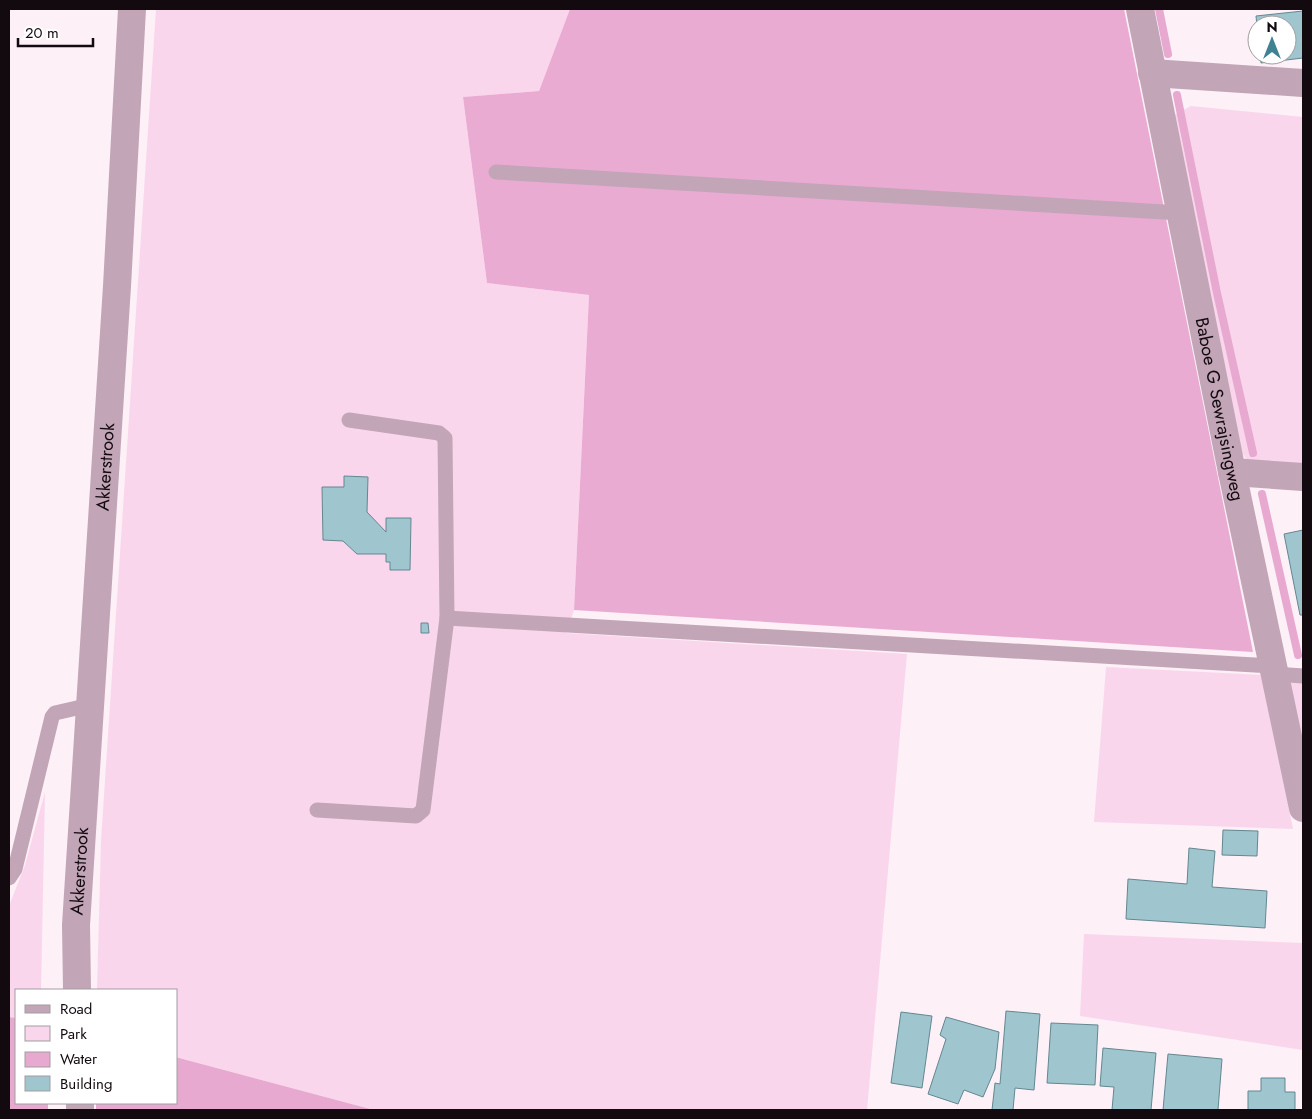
<svg xmlns="http://www.w3.org/2000/svg" width="1312" height="1119" font-family="Jost,sans-serif">
<style>
.green{fill:#fad6ec}
.forest{fill:#eaabd3}
.water{fill:#e8a9d1}
.lines{fill:none;stroke-linecap:round;stroke-linejoin:round}
.stream{stroke:#e8a9d1;stroke-width:8}
.building{fill:#9fc5cf;stroke:#638790}
.service{stroke:#c2a5b7;stroke-width:15}
.minor{stroke:#c2a5b7;stroke-width:28}
.tertiary{stroke:#c2a5b7;stroke-width:28}
.labels{text-anchor:middle;dominant-baseline:central;stroke-width:4;stroke-linejoin:round;paint-order:stroke}
.street-label{font-size:18px;fill:#130a10;stroke:#fff}
</style>
<rect width="100%" height="100%" fill="#fdf0f7"/>
<g class="green">
<path d="M 156,9 L 570,9 L 539,91 L 463,97 L 487,283 L 589,295 L 574,610 L 566,633 L 907,654 L 867,1110 L 374,1110 L 176,1057 L 176,990 L 97,990 L 101,841 Z"/>
<path d="M 1191,106 L 1303,117 L 1303,466 L 1247,460 L 1240,450 L 1170,117 Z"/>
<path d="M 1106,667 L 1263,675 L 1293,829 L 1094,822 Z"/>
<path d="M 1291,680 L 1303,681 L 1303,771 L 1286,688 Z"/>
<path d="M 45,792 L 41,990 L 16,990 L 16,1018 L 9,1017 L 9,906 L 25,865 Z"/>
<path d="M 1084,934 L 1303,943 L 1303,1050 L 1080,1016 Z"/>
</g>
<path class="forest" d="M 570,9 L 1124,9 L 1253,652 L 574,610 L 589,295 L 487,283 L 463,97 L 539,91 Z"/>
<g class="water">
<path d="M 9,1017 L 16,1018 L 16,1103 L 48,1103 L 48,1110 L 9,1110 Z"/>
<path d="M 176,1057 L 183,1059 L 374,1110 L 96,1110 L 96,1103 L 176,1103 Z"/>
</g>
<g class="lines">
<g class="stream">
<path d="M 1159,9 L 1168,54"/>
<path d="M 1177,95 L 1217,293 L 1253,453"/>
<path d="M 1262,494 L 1298,655"/>
</g>
</g>
<g class="building">
<path d="M 1303,11 L 1303,58 L 1261,63 L 1260,55 L 1287,55 L 1287,25 L 1257,26 L 1256,16 Z"/>
<path d="M 344,476 L 368,477 L 367,512 L 386,532 L 386,518 L 411,518 L 410,570 L 390,570 L 390,562 L 386,562 L 386,554 L 357,554 L 343,541 L 323,540 L 322,487 L 344,487 Z"/>
<path d="M 1303,530 L 1303,615 L 1300,615 L 1284,534 Z"/>
<path d="M 421,623 L 428,623 L 429,633 L 421,633 Z"/>
<path d="M 1223,830 L 1258,831 L 1257,856 L 1222,855 Z"/>
<path d="M 1189,848 L 1215,851 L 1212,887 L 1267,891 L 1265,928 L 1126,919 L 1128,879 L 1187,884 Z"/>
<path d="M 1006,1011 L 1040,1014 L 1034,1090 L 1015,1088 L 1013,1110 L 992,1110 L 995,1083 L 1000,1084 Z"/>
<path d="M 901,1012 L 932,1016 L 922,1088 L 891,1083 Z"/>
<path d="M 946,1017 L 999,1032 L 995,1069 L 983,1097 L 964,1090 L 958,1104 L 928,1094 L 946,1039 L 940,1035 Z"/>
<path d="M 1051,1023 L 1098,1025 L 1095,1085 L 1047,1083 Z"/>
<path d="M 1103,1048 L 1156,1053 L 1151,1110 L 1112,1110 L 1114,1087 L 1100,1086 Z"/>
<path d="M 1168,1054 L 1222,1059 L 1218,1110 L 1163,1110 Z"/>
<path d="M 1261,1078 L 1285,1078 L 1285,1092 L 1295,1092 L 1295,1110 L 1248,1110 L 1248,1091 L 1261,1091 Z"/>
</g>
<g class="lines">
<g class="service">
<path d="M 496,172 L 1181,213"/>
<path d="M 447,618 L 1272,666"/>
<path d="M 1274,674 L 1303,676"/>
<path d="M 317,810 L 416,816 L 423,810 L 447,618 L 445,438 L 439,433 L 349,420"/>
<path d="M 9,878 L 15,869 L 52,717 L 55,713 L 90,705"/>
</g>
<g class="minor">
<path id="s1" d="M 1140,9 L 1232,472 L 1303,808"/>
<path d="M 1152,73 L 1303,83"/>
<path d="M 1232,472 L 1303,477"/>
</g>
<g class="tertiary">
<path id="s2" d="M 77,990 L 76,925 L 117,286 L 132,9"/>
<path d="M 80,1103 L 80,1110"/>
</g>
</g>
<g class="labels">
<g class="street-label">
<text stroke="none"><textPath href="#s1" startOffset="408">Baboe G Sewrajsingweg</textPath></text>
<text stroke="none"><textPath href="#s2" startOffset="524">Akkerstrook</textPath></text>
<text stroke="none"><textPath href="#s2" startOffset="119">Akkerstrook</textPath></text>
</g>
</g>
<rect width="1312" height="1119" fill="none" stroke="#130a10" stroke-width="20"/>
<rect x="15" y="989" width="162" height="115" fill="#ffffff" stroke="#a19d9f"/>
<rect x="25" y="1005" width="25" height="8" fill="#c2a5b7" stroke="#a19d9f"/>
<text x="60" y="1014" font-size="15" fill="#130a10">Road</text>
<rect x="25" y="1026" width="25" height="15" fill="#fad6ec" stroke="#a19d9f"/>
<text x="60" y="1039" font-size="15" fill="#130a10">Park</text>
<rect x="25" y="1052" width="25" height="15" fill="#e8a9d1" stroke="#a19d9f"/>
<text x="60" y="1064" font-size="15" fill="#130a10">Water</text>
<rect x="25" y="1076" width="25" height="15" fill="#9fc5cf" stroke="#a19d9f"/>
<text x="60" y="1089" font-size="15" fill="#130a10">Building</text>
<g transform="translate(1272 40)"><circle r="24" fill="#ffffff" stroke="#a19d9f"/>
<path d="M0-4L9 19L0 12L-9 19Z" fill="#3f8292"/>
<text y="-8" font-size="14" font-weight="bold" text-anchor="middle" fill="#130a10">N</text>
</g>
<path d="M18 38v8h75v-8" fill="none" stroke="#130a10" stroke-width="2.5"/>
<text x="25" y="38" font-size="15" fill="#130a10" stroke="#ffffff" stroke-width="4" paint-order="stroke">20 m</text>
</svg>
